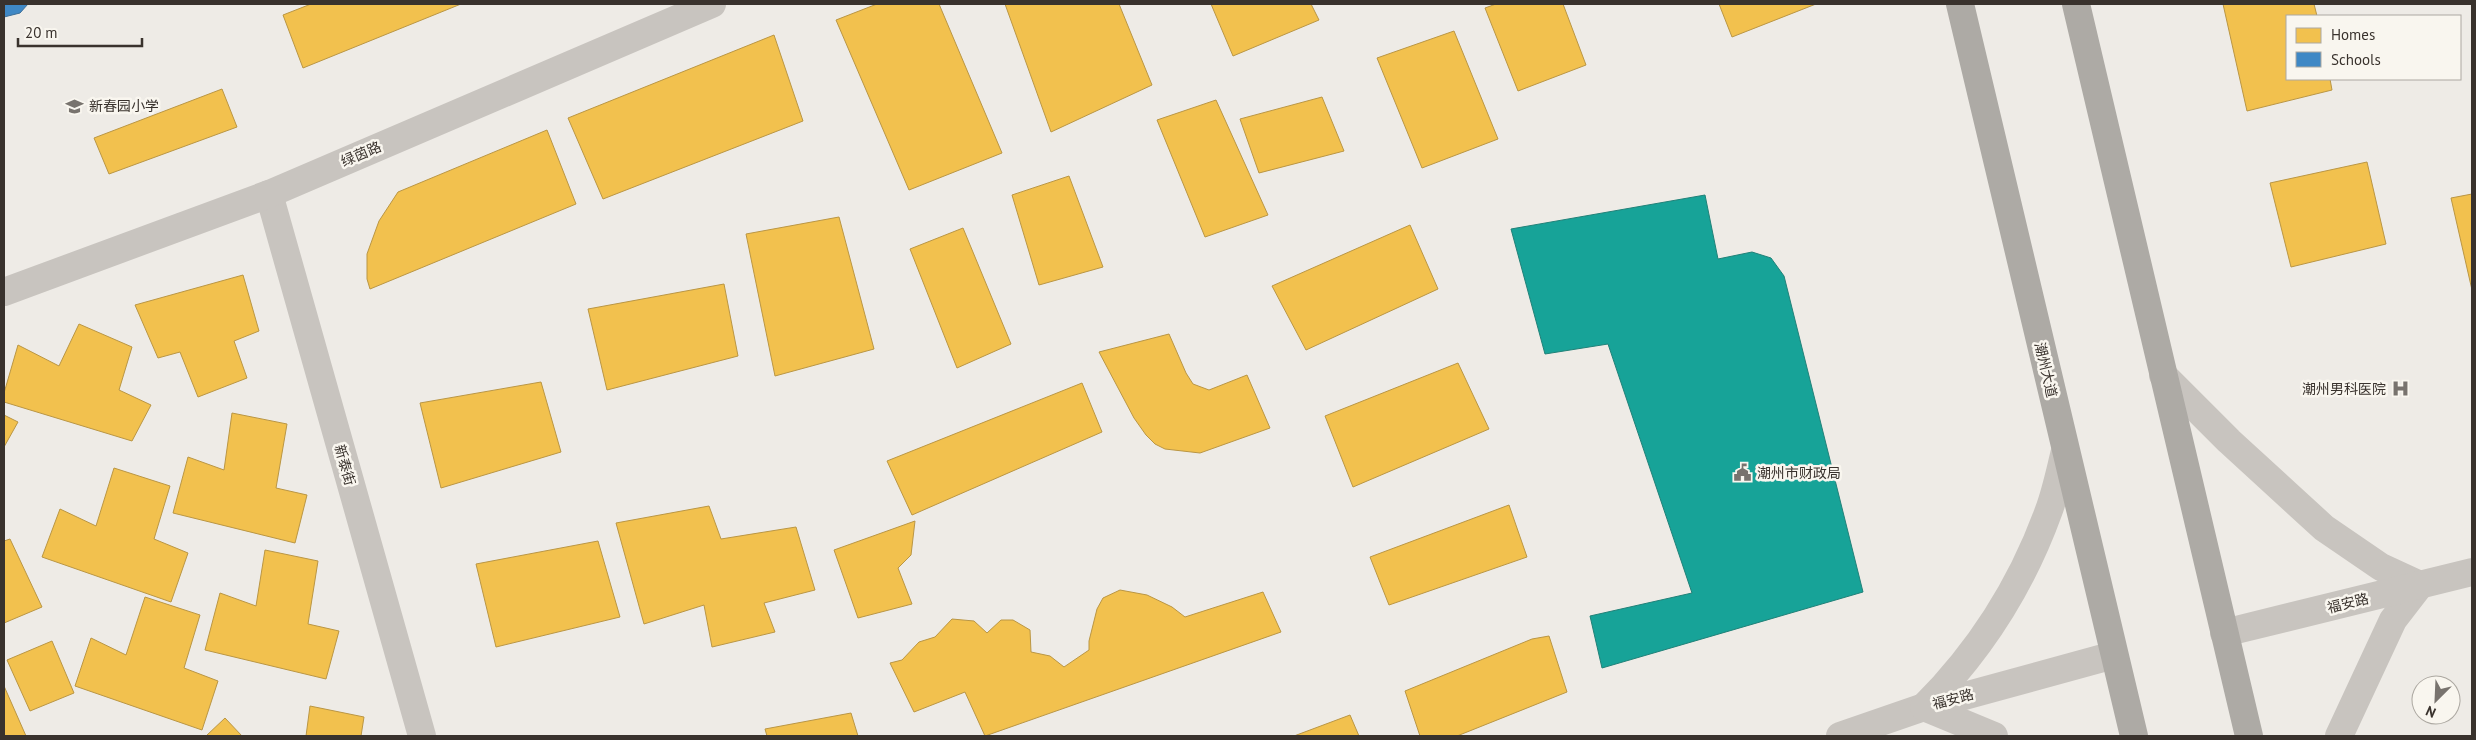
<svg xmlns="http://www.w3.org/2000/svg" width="2476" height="740" font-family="'PT Sans','Noto Sans SC',sans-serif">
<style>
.homes{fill:#f2c14e;stroke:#ba9644}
.schools{fill:#3f88c5;stroke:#3d6e97}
.public{fill:#17a398;stroke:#218178}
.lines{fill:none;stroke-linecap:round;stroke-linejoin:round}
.minor{stroke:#c8c4bf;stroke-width:28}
.highway{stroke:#adaaa5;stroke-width:28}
.labels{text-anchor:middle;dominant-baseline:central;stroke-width:5;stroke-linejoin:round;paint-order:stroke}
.poi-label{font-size:14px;fill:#39322d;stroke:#f9f6ef;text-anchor:start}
.street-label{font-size:14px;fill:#39322d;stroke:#f9f6ef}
</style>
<rect width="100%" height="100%" fill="#eeebe6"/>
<g class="homes">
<path d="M 311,4 L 461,4 L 303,68 L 283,15 Z"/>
<path d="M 877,4 L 939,4 L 1002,153 L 909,190 L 836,20 Z"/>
<path d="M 1005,4 L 1119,4 L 1152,85 L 1051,132 Z"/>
<path d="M 1211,4 L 1311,4 L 1319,20 L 1233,56 Z"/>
<path d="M 1496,4 L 1563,4 L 1586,65 L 1518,91 L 1485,8 Z"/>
<path d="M 1719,4 L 1816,4 L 1732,37 Z"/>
<path d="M 2223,4 L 2314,4 L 2317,16 L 2287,16 L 2287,79 L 2330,79 L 2332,90 L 2247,111 Z"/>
<path d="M 1454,31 L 1498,139 L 1422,168 L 1377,58 Z"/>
<path d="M 774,35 L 803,121 L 603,199 L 568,118 Z"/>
<path d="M 222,89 L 237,127 L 109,174 L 94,138 Z"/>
<path d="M 1322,97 L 1344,151 L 1259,173 L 1240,119 Z"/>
<path d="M 1216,100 L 1268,215 L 1205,237 L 1157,120 Z"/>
<path d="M 547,130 L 576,204 L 370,289 L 367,279 L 367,254 L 379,221 L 398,192 Z"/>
<path d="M 2367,162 L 2386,244 L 2291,267 L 2270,183 Z"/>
<path d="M 1069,176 L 1103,267 L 1039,285 L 1012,195 Z"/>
<path d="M 2472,194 L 2472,290 L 2451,198 Z"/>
<path d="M 839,217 L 874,349 L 775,376 L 746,234 Z"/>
<path d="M 1410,225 L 1438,289 L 1306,350 L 1272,286 Z"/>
<path d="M 963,228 L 1011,344 L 957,368 L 910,249 Z"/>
<path d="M 243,275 L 259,331 L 234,341 L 247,378 L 198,397 L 180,352 L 158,358 L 135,305 Z"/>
<path d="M 724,284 L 738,356 L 607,390 L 588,309 Z"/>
<path d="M 79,324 L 132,347 L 119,390 L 151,405 L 132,441 L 4,402 L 4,393 L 18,345 L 59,366 Z"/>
<path d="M 1169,334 L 1186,373 L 1193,384 L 1209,390 L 1247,375 L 1270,428 L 1200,453 L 1165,449 L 1155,444 L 1146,435 L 1134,418 L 1099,352 Z"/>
<path d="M 1458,363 L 1489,429 L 1353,487 L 1325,416 Z"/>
<path d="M 541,382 L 561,452 L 441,488 L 420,403 Z"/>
<path d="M 1082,383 L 1102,432 L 912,515 L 887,461 Z"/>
<path d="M 232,413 L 287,424 L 276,488 L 307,495 L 295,543 L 173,513 L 188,457 L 224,470 Z"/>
<path d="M 4,415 L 18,422 L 4,447 Z"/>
<path d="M 114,468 L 170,486 L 154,539 L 188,553 L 171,602 L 42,557 L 60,509 L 96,526 Z"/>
<path d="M 1509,505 L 1527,557 L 1389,605 L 1370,557 Z"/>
<path d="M 709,506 L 721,539 L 796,527 L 815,590 L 764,603 L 775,632 L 712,647 L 704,605 L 644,624 L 616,523 Z"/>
<path d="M 915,521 L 911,555 L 898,568 L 912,604 L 858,618 L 834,550 Z"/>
<path d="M 10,539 L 42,607 L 4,623 L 4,541 Z"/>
<path d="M 598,541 L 620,617 L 496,647 L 476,564 Z"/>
<path d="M 265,550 L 318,561 L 308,624 L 339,631 L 326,679 L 205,650 L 220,593 L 256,606 Z"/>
<path d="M 1120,590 L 1147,595 L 1172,607 L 1185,617 L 1263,592 L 1281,632 L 985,736 L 965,692 L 914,712 L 890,663 L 902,660 L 919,642 L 935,637 L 952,619 L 974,621 L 987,633 L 1001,620 L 1013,620 L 1030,630 L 1031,652 L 1050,656 L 1064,667 L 1089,650 L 1089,641 L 1097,609 L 1103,598 Z"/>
<path d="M 145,597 L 200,615 L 184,668 L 218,681 L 202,730 L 75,686 L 91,638 L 126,655 Z"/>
<path d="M 1549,636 L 1567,692 L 1457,736 L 1420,736 L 1405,691 L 1532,639 Z"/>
<path d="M 52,641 L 74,693 L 30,711 L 7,660 Z"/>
<path d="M 4,686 L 26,736 L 4,736 Z"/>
<path d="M 310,706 L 364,717 L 361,736 L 306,736 Z"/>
<path d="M 851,713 L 858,736 L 767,736 L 765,729 Z"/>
<path d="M 1350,715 L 1359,736 L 1294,736 Z"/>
<path d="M 225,718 L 242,736 L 206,736 Z"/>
</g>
<path class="schools" d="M 4,4 L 28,4 L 20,13 L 4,17 Z"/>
<path class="public" d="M 1705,195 L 1718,259 L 1752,252 L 1771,258 L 1784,276 L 1863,592 L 1602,668 L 1590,616 L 1692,593 L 1608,344 L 1545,354 L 1511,229 Z"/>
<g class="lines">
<g class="minor">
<path d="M 269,194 L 422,736"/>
<path d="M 4,292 L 269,194 L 712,4"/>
<path d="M 2163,375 L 2229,441 L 2324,528 L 2381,567 L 2420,585 L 2393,620 L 2339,736"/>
<path d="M 2224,633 L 2472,572"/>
<path d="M 1840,736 L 1924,707 L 2114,655"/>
<path d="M 1994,736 L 1924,707 C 1980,651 2022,585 2049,510 C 2056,491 2060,471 2065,451"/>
</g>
<g class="highway">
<path d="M 1960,4 L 2134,736"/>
<path d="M 2076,4 L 2249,736"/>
</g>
</g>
<defs>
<symbol id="school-bare" viewBox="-9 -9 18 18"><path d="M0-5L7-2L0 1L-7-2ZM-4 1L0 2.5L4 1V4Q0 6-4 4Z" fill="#78736e" stroke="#f9f6ef" stroke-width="2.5" paint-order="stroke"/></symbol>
<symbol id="hospital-bare" viewBox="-9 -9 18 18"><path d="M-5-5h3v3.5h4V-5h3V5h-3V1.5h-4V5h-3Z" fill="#78736e" stroke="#f9f6ef" stroke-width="2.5" paint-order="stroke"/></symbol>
<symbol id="civic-bare" viewBox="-9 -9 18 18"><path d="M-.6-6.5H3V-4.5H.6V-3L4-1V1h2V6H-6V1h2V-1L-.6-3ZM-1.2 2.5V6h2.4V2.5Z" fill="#78736e" stroke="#f9f6ef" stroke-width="2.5" paint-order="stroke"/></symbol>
</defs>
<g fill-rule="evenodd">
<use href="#school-bare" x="62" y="94" width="25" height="25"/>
<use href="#hospital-bare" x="2388" y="376" width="25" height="25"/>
<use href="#civic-bare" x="1730" y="460" width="25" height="25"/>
</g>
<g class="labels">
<g class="poi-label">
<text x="89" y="106">新春园小学</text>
<text x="2386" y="389" text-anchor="end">潮州男科医院</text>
<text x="1757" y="473">潮州市财政局</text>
</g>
<g class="street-label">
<text transform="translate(361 154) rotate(-23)">绿茵路</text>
<text transform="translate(2046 370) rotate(77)">潮州大道</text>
<text transform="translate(345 465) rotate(74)">新泰街</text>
<text transform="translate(2348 603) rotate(-14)">福安路</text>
<text transform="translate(1953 699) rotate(-15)">福安路</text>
</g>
</g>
<rect width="2476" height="740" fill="none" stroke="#39322d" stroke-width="10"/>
<rect x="2286" y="15" width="175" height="65" fill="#f9f6ef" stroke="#aca8a1"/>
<rect x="2296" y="28" width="25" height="15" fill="#f2c14e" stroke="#aca8a1"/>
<text x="2331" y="40" font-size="15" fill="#39322d">Homes</text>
<rect x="2296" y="52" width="25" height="15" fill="#3f88c5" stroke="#aca8a1"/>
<text x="2331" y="65" font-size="15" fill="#39322d">Schools</text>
<g transform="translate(2436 700) rotate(204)"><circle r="24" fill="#f9f6ef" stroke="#aca8a1"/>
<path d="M0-4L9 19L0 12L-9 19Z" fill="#78736e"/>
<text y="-8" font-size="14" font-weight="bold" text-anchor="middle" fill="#39322d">N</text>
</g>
<path d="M18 38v8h124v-8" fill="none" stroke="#39322d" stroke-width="2.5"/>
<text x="25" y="38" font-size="15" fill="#39322d" stroke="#f9f6ef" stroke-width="4" paint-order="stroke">20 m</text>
</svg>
